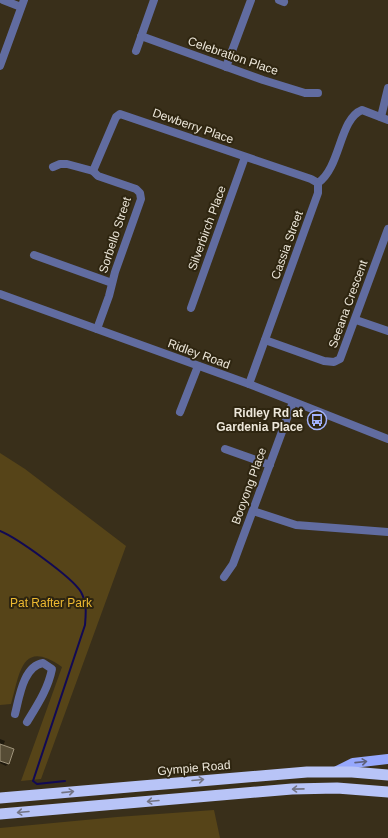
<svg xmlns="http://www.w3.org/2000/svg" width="388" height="838" font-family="Arial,sans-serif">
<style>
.green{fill:#564418}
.shadow{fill:#0007}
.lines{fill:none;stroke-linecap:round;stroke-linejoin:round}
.stream{stroke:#110954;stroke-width:2}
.building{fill:#564c35;stroke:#9f947b}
.minor{stroke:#616ca0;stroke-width:8}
.major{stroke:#96a8fd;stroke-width:10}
.highway{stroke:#b8c4f7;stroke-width:11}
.oneway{stroke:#5d607b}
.oneway2{stroke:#737484}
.labels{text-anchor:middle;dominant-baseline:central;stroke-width:4;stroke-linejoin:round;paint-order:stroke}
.street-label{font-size:12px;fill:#ede7da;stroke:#2e2510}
.poi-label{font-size:12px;font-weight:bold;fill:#ede7da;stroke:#2e2510;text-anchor:end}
.park-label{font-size:12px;fill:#eeba31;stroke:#2e2510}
</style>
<rect width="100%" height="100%" fill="#392f1a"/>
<g class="green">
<path d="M 0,453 L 25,469 L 126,546 L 41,779 L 21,781 L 62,667 C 21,638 20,674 11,704 L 0,705 Z"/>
<path d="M 214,810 L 220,838 L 0,838 L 0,828 L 117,817 Z"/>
</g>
<path class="shadow" d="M 0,739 L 5,741 L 3,746 L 8,763 L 6,766 L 0,763 Z"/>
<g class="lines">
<path class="stream" d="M 0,531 C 17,538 72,577 81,592 C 87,603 86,613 85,625 L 33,781 L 37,784 L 65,781"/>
</g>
<path class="building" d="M 0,744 L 14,749 L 9,764 L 0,761 Z"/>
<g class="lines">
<g class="minor">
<path d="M 3,0 L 21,7"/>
<path d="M 279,0 L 284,2"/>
<path d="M 141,36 L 263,80 L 305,93 L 318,93"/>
<path d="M 136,51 L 154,0"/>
<path d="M 0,66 L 24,0"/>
<path d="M 226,67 L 251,0"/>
<path d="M 381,117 L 388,88"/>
<path d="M 53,167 L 60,164 L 67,164 L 93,171 L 98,176 L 136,189 L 140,193 L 141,199 L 115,272 L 109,296 L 97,329"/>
<path d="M 93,171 L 116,117 L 120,114 L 311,179 L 318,183"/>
<path d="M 34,255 L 112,283"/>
<path d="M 0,294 L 249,384 L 388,439"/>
<path d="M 191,308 L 245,157"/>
<path d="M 356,320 L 388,331"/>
<path d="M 265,340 L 324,361 L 334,362 L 340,359 L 388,229"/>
<path d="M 249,384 L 318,193 L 318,183 C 341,167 339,119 362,110 L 388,120"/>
<path d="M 180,412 L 198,366"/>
<path d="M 225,449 L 270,465"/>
<path d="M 253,511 L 296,525 L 388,532"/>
<path d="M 224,577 L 233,564 L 293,402"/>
<path d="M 15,714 C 19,699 23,666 43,663 L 52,669 C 48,689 38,704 27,722"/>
</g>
<path class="major" d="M 337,771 L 353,763 L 388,759"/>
<g class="highway">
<path d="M 0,798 L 307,772 L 352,772 L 388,775"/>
<path d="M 0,814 L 292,789 L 337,788 L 388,792"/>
</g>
</g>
<defs><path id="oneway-shaft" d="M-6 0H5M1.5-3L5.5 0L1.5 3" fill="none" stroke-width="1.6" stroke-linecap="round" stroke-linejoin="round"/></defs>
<use class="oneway" href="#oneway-shaft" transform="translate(361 762) rotate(-6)"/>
<g class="oneway2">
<use href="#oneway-shaft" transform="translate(198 780) rotate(-5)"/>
<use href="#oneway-shaft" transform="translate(298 789) rotate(179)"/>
<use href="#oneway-shaft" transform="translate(68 792) rotate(-6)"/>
<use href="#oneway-shaft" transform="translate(153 801) rotate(175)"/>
<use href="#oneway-shaft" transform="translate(23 812) rotate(175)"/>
</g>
<defs>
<symbol id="bus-ring" viewBox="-11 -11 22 22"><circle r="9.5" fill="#2e2510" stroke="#a2b2fd" stroke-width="1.5"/><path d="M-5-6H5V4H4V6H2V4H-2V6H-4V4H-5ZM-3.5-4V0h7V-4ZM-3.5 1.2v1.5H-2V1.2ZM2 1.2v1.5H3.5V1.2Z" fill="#a2b2fd"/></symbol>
</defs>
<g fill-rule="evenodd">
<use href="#bus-ring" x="306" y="409" width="22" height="22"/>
</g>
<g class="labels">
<g class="street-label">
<text transform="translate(233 56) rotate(19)">Celebration Place</text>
<text transform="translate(193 126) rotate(19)">Dewberry Place</text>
<text transform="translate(207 228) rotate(-70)">Silverbirch Place</text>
<text transform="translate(115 235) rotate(-72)">Sorbello Street</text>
<text transform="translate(287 245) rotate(-70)">Cassia Street</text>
<text transform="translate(348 304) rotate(-70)">Seeana Crescent</text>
<text transform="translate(199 354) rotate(20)">Ridley Road</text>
<text transform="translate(249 486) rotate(-70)">Booyong Place</text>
<text transform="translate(194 768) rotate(-5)">Gympie Road</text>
</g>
<g class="poi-label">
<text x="303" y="413">Ridley Rd at<tspan x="303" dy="14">Gardenia Place</tspan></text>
</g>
<g class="park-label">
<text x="51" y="603">Pat Rafter Park</text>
</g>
</g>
</svg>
